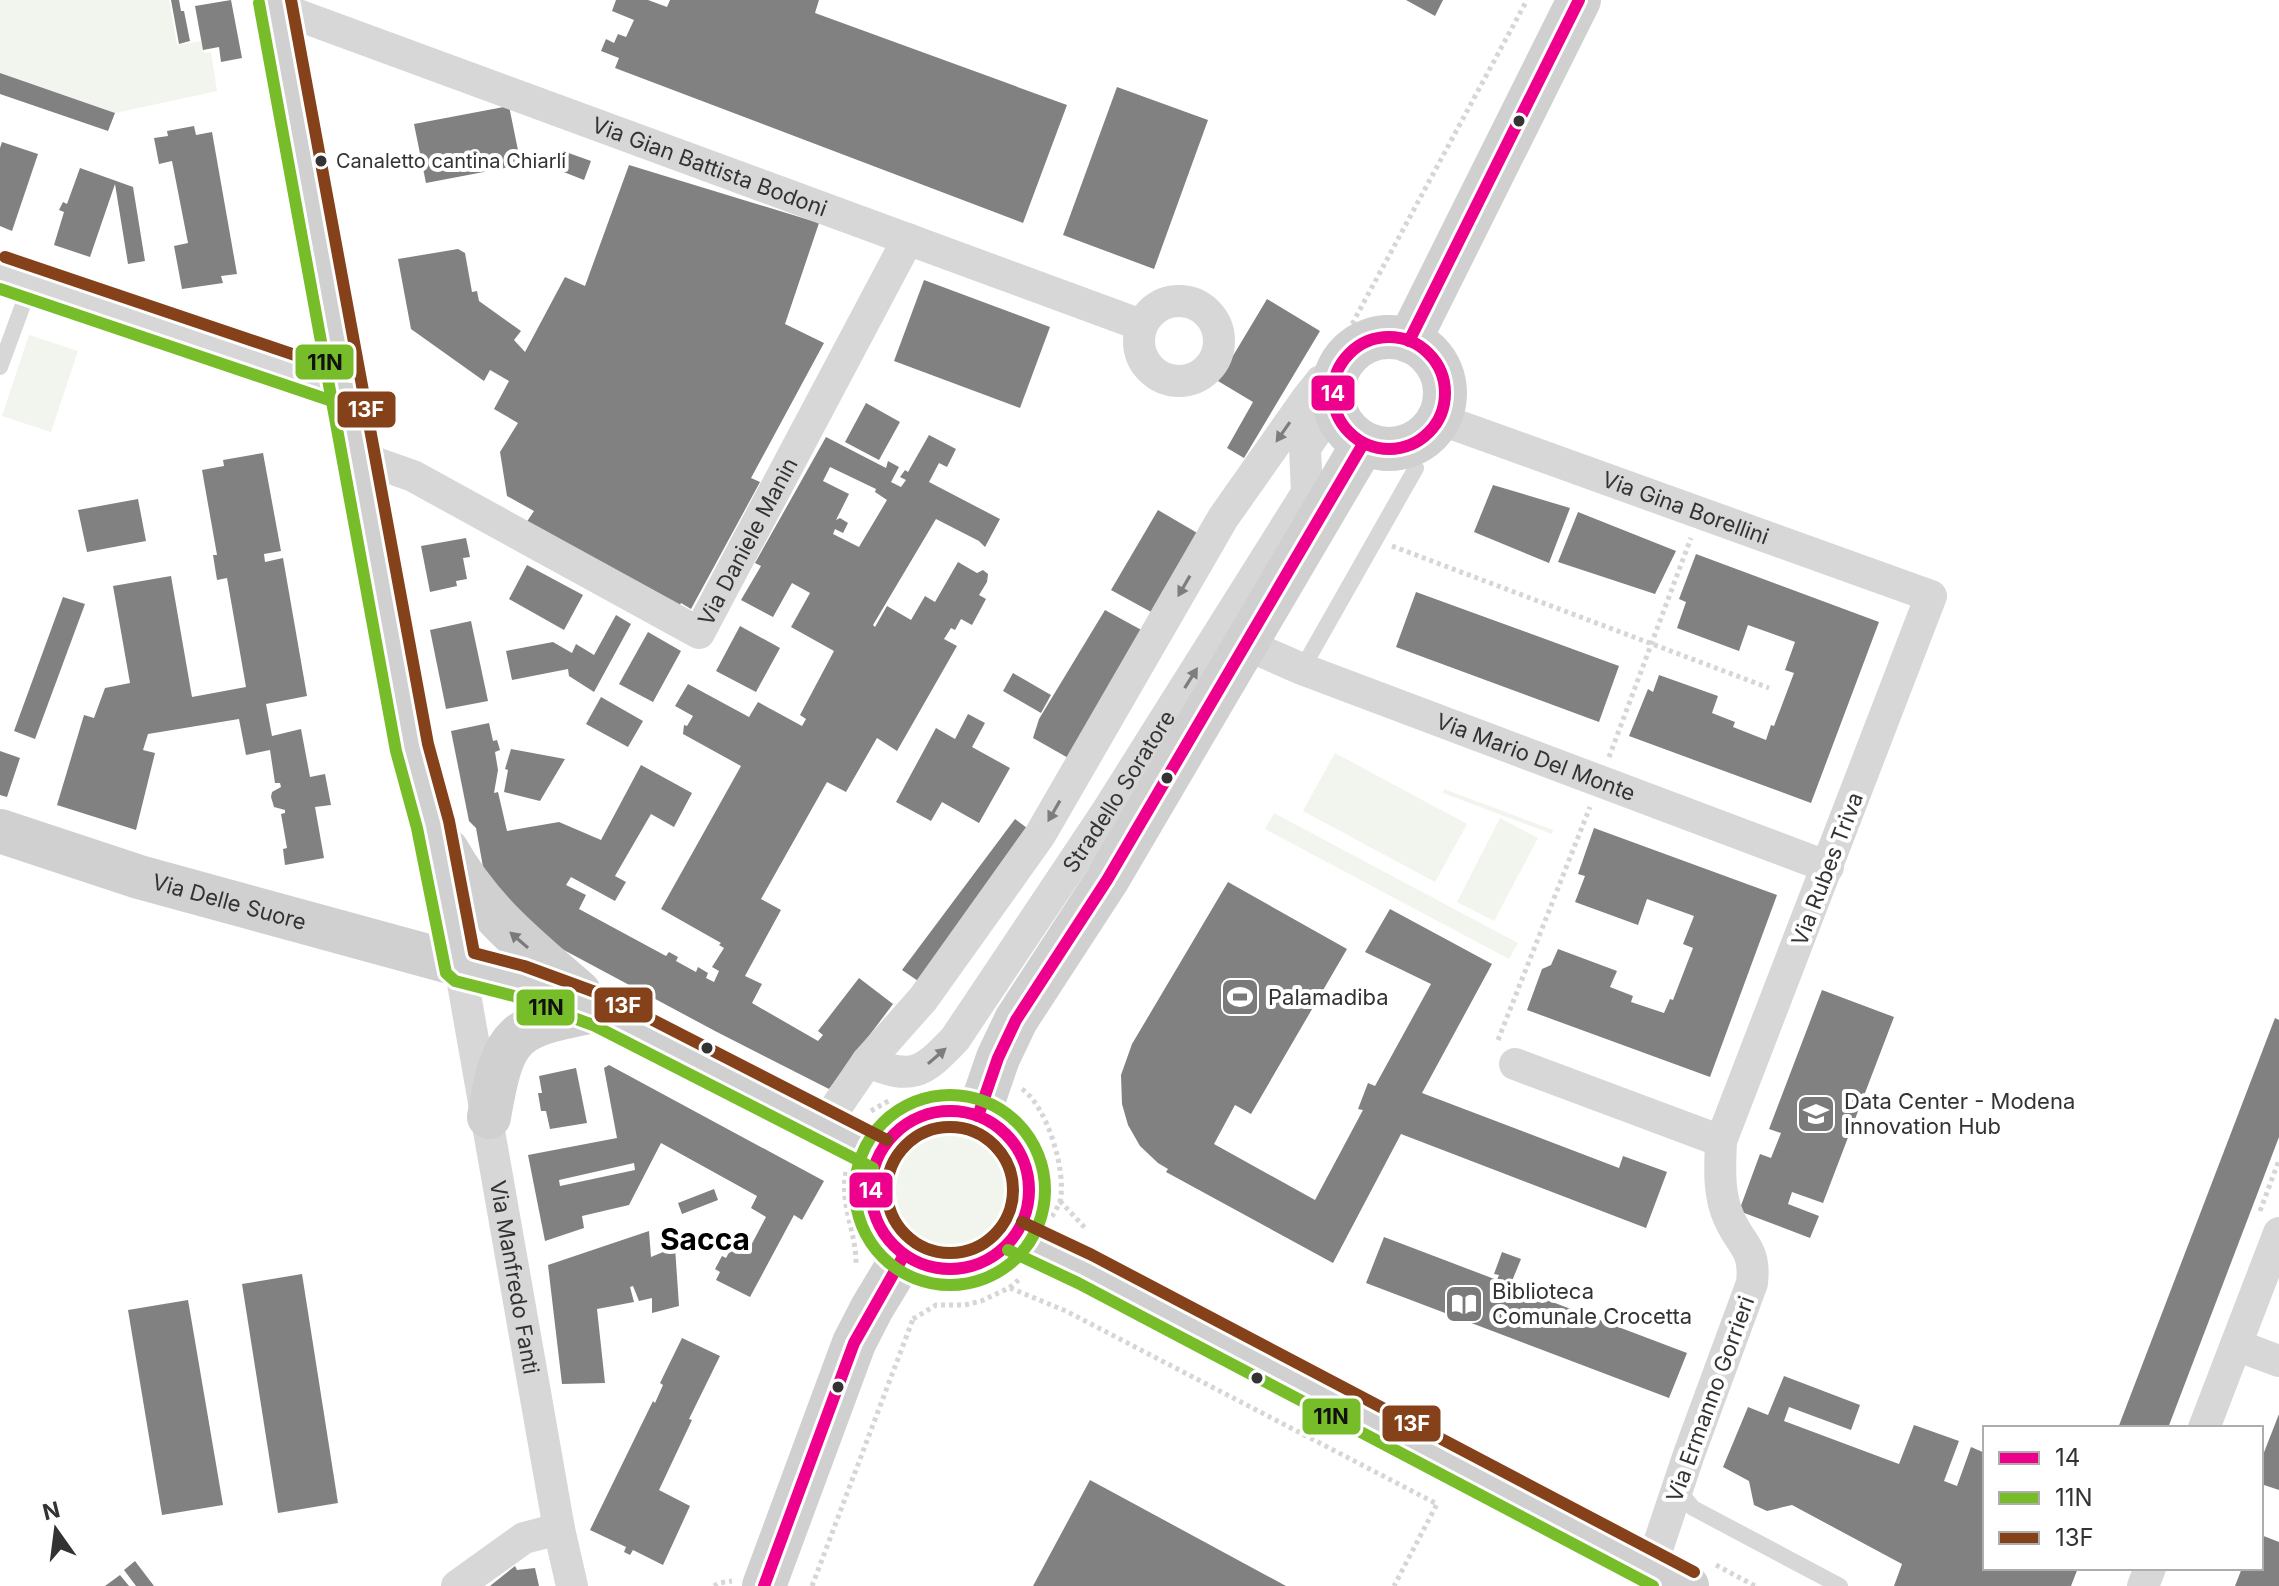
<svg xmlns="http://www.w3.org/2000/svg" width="2279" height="1586" font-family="Inter,sans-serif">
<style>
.green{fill:#f1f5ed}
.building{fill:#818181;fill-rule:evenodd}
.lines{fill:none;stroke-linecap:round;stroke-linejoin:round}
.path{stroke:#d6d6d6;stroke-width:5;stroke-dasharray:4 4;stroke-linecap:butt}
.lane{stroke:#d7d7d7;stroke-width:16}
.street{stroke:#d7d7d7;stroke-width:32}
.secondary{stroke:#d0d0d0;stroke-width:44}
.bus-1-casing{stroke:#fff;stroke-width:18}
.bus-2-casing{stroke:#fff;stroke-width:18}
.bus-3-casing{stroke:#fff;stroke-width:18}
.bus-1{stroke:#ec008c;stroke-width:12}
.bus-2{stroke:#77bd29;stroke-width:12}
.bus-3{stroke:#854119;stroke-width:12}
.oneway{fill:#7d7d7d}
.oneway2{fill:#7a7a7a}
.bus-dot{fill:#333;stroke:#fff;stroke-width:3}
.labels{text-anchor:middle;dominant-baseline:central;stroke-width:8;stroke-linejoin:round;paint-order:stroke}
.bus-label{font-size:20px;fill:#333;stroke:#fff;text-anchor:start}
.street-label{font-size:22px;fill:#333;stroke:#fff}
.poi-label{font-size:22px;fill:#333;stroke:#fff;text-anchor:start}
.district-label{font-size:30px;font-weight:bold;fill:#000;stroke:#fff}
.line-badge{stroke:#fff;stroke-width:3}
.badge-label{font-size:22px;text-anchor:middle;font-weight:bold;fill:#fff}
.pale-badge-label{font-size:22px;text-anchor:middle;font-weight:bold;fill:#111}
</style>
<rect width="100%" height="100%" fill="#fff"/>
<g class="green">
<path d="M 0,0 L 169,0 L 177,45 L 201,41 L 204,53 L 211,52 L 217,91 L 115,113 L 0,73 Z"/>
<path d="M 29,335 L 78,351 L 51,432 L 2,416 Z"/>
<path d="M 1335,753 L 1467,824 L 1435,882 L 1303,811 Z"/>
<path d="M 1444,789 L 1553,830 L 1552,834 L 1443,793 Z"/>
<path d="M 1274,813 L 1518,943 L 1509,959 L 1265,829 Z"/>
<path d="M 1500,818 L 1538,838 L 1494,921 L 1457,902 Z"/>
<circle cx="950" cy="1193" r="61"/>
</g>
<g class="building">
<path d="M 171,0 L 179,0 L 181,11 L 184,11 L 190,41 L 179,44 Z"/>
<path d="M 231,0 L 242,58 L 221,62 L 219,47 L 203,50 L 195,6 Z"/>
<path d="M 616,0 L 648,0 L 667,7 L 670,0 L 819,0 L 815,13 L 1067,105 L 1023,223 L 615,68 L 619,58 L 601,51 L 606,39 L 614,43 L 618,34 L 626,37 L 634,20 L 612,11 Z"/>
<path d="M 1406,0 L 1443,0 L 1435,16 Z"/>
<path d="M 0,73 L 115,113 L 108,131 L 0,94 Z"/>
<path d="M 1117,87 L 1208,120 L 1154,269 L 1063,235 Z"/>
<path d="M 509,106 L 521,165 L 426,183 L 414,124 Z"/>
<path d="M 194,126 L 196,135 L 212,132 L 237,274 L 221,276 L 223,283 L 182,289 L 174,246 L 188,243 L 172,161 L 159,164 L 154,138 L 168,136 L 167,131 Z"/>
<path d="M 2,142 L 38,154 L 12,231 L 0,226 L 0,148 Z"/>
<path d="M 563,151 L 591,161 L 584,180 L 556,169 Z"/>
<path d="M 629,165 L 819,223 L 785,324 L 824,343 L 751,478 L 760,482 L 691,609 L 681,603 L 677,609 L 524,526 L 534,511 L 507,496 L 500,452 L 518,423 L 494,409 L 509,381 L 490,370 L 484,381 L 411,329 L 398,259 L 458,249 L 465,253 L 472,292 L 477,291 L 479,301 L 521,331 L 514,340 L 525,352 L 565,277 L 585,286 Z"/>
<path d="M 80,168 L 133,187 L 145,261 L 128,264 L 115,184 L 90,257 L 54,245 L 64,212 L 59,210 L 63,202 L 67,204 Z"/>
<path d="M 924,280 L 1050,327 L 1020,408 L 894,361 Z"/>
<path d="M 1267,299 L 1320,331 L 1244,458 L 1227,448 L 1253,402 L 1218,381 Z"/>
<path d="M 866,403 L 900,422 L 879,460 L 845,442 Z"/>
<path d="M 929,435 L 956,449 L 947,467 L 939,463 L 929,482 L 1000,519 L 985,547 L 979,541 L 936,519 L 873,625 L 875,627 L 887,606 L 911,620 L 925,596 L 935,602 L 958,562 L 977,573 L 983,570 L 988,574 L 987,582 L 979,595 L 986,599 L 972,625 L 961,619 L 955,630 L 951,628 L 944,639 L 957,646 L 897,751 L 877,738 L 846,792 L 827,782 L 761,899 L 781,910 L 745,976 L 762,984 L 752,1003 L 818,1041 L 823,1035 L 818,1031 L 859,978 L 893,1004 L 829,1089 L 715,1031 L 534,934 L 485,878 L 476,828 L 469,821 L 451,731 L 489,723 L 493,741 L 497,740 L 500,750 L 495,752 L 498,770 L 494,793 L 498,792 L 507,831 L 559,822 L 601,840 L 641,765 L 692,793 L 674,827 L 651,814 L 615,876 L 626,882 L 615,901 L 571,877 L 566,885 L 586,895 L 579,909 L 666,956 L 669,952 L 678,957 L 676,961 L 696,972 L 698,967 L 708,973 L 706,978 L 714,982 L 719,971 L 712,967 L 724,948 L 719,945 L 721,943 L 661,909 L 741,766 L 683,734 L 684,725 L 687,726 L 693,716 L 675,706 L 688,684 L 749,717 L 758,702 L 802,726 L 806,719 L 800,715 L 834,651 L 791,627 L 810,593 L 792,583 L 773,617 L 741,600 L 761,566 L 755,563 L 826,437 L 886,468 L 888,461 L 899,467 L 891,482 L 901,487 L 906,480 L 900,477 L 905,470 L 908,472 ZM 830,467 L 876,489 L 875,492 L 887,500 L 859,547 L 833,534 L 835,529 L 843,533 L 848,523 L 840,518 L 836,520 L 849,494 L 823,481 Z"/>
<path d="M 263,453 L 281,551 L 264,554 L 265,562 L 283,558 L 307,696 L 266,704 L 272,736 L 301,729 L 310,777 L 325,774 L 331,805 L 315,807 L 324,858 L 285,865 L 283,849 L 287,848 L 281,814 L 285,813 L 285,810 L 274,807 L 271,797 L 272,792 L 281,787 L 280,783 L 275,783 L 270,750 L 246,755 L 239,719 L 148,734 L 143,750 L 155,753 L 136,830 L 57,805 L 84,715 L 94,718 L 105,688 L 130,683 L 113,586 L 171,576 L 192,697 L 246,687 L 227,578 L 217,580 L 213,555 L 217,555 L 202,470 L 224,466 L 223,460 Z"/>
<path d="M 1493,485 L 1570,508 L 1549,563 L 1474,532 Z"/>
<path d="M 138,499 L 146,541 L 87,552 L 78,510 Z"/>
<path d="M 1158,510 L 1199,534 L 1153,613 L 1111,590 Z"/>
<path d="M 1578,512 L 1676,551 L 1655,594 L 1558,562 Z"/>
<path d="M 466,538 L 470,557 L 463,558 L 467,579 L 456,581 L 457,586 L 430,592 L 421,546 Z"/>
<path d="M 1696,554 L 1879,622 L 1811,803 L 1629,736 L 1648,689 L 1653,692 L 1659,675 L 1718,696 L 1712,713 L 1735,722 L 1733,727 L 1766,740 L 1771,725 L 1774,726 L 1794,673 L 1785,670 L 1795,642 L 1748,625 L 1739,651 L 1677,628 L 1686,602 L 1679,599 Z"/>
<path d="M 527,565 L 583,595 L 564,630 L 509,599 Z"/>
<path d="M 1416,592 L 1619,666 L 1599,722 L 1396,647 Z"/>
<path d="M 63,597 L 85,604 L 35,739 L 14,731 Z"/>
<path d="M 1105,610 L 1145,632 L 1070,759 L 1033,738 L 1039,719 Z"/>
<path d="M 616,615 L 631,624 L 594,692 L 569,676 L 568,669 L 512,680 L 506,651 L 553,642 L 572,653 L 576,644 L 594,655 Z"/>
<path d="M 471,621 L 488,701 L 446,709 L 430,630 Z"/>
<path d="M 740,626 L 780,648 L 756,692 L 716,671 Z"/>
<path d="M 648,632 L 681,651 L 653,702 L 619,684 Z"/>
<path d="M 1013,673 L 1051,695 L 1041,713 L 1003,691 Z"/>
<path d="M 601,697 L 643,721 L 628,747 L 586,724 Z"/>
<path d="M 968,714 L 985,723 L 972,747 L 1010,768 L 979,823 L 942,802 L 931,821 L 896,802 L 936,728 L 955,739 Z"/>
<path d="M 511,749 L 565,759 L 540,801 L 504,792 L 508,770 L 505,769 Z"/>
<path d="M 0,751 L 20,758 L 7,797 L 0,795 Z"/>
<path d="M 1015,819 L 1035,834 L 921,983 L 902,970 Z"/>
<path d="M 1594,828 L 1777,895 L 1710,1077 L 1527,1010 L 1542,969 L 1551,965 L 1558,949 L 1617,971 L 1610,987 L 1633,996 L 1631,1002 L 1664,1013 L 1670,999 L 1673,1000 L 1693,948 L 1683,944 L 1694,916 L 1647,899 L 1638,925 L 1575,902 L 1585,876 L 1578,874 Z"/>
<path d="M 1228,882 L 1347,949 L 1251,1114 L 1235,1105 L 1214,1144 L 1315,1200 L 1363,1110 L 1358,1109 L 1368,1083 L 1375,1086 L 1431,984 L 1365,952 L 1390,909 L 1492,964 L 1422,1093 L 1619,1168 L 1623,1156 L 1667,1172 L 1646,1228 L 1401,1134 L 1333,1263 L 1166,1172 L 1168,1169 L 1158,1163 L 1140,1146 L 1128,1125 L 1122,1104 L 1121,1075 L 1132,1044 Z"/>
<path d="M 1822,990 L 1894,1017 L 1823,1203 L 1792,1192 L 1788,1204 L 1819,1216 L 1810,1238 L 1739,1211 L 1760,1154 L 1771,1158 L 1781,1133 L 1769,1129 Z"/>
<path d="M 2275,1018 L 2279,1020 L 2279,1137 L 2168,1428 L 2118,1428 Z"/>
<path d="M 609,1065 L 824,1181 L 802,1220 L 794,1215 L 750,1297 L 716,1280 L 720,1272 L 715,1269 L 722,1256 L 726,1258 L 733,1245 L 747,1253 L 766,1217 L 751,1208 L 757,1196 L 661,1143 L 629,1205 L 582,1216 L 584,1228 L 545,1241 L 528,1155 L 617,1138 L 604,1068 ZM 634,1163 L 635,1170 L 560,1186 L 559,1180 Z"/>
<path d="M 576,1068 L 587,1123 L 550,1129 L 546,1111 L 541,1111 L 538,1093 L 542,1093 L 539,1076 Z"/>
<path d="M 714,1189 L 718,1200 L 682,1214 L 678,1203 Z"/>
<path d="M 649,1231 L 651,1257 L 675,1247 L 679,1306 L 652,1313 L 652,1298 L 639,1301 L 633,1286 L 630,1287 L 634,1302 L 597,1309 L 605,1383 L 562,1384 L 548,1265 Z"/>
<path d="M 1384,1237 L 1497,1280 L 1499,1275 L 1494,1274 L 1502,1252 L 1521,1259 L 1510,1286 L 1687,1353 L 1669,1398 L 1366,1283 Z"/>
<path d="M 302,1274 L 338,1503 L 278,1513 L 242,1284 Z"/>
<path d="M 188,1300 L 223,1505 L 162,1515 L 128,1310 Z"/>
<path d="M 682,1338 L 720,1356 L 689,1419 L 692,1420 L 659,1490 L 690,1506 L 663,1565 L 633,1550 L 630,1555 L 624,1552 L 626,1547 L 590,1530 L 653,1401 L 655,1403 L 663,1385 L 660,1383 Z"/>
<path d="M 1784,1376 L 1860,1405 L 1851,1430 L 1789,1407 L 1784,1421 L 1899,1464 L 1914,1425 L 1959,1441 L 1944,1481 L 1957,1486 L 1971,1447 L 1985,1453 L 1985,1568 L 2078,1568 L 2071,1586 L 1894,1586 L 1902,1564 L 1792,1505 L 1767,1511 L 1754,1505 L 1749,1481 L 1723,1467 L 1748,1407 L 1768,1415 Z"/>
<path d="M 2279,1414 L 2279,1490 L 2261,1484 L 2261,1460 Z"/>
<path d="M 1090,1480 L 1286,1586 L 1033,1586 Z"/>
<path d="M 2261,1535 L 2279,1542 L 2279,1586 L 2235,1586 L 2242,1568 L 2261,1568 Z"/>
<path d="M 135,1561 L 154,1586 L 136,1586 L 124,1570 Z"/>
<path d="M 515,1566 L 517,1570 L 535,1568 L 539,1586 L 490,1586 Z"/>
<path d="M 120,1575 L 129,1586 L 105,1586 Z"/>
</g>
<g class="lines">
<g class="path">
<path d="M 1337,352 L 1527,0"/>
<path d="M 1442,353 L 1452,377 L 1454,397"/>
<path d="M 1392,546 L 1769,688"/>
<path d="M 1609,757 L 1691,538"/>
<path d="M 1498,1040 L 1590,807"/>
<path d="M 1022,1089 C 1047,1106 1067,1172 1060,1201 C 1058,1207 1054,1213 1051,1218"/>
<path d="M 871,1111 L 890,1100"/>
<path d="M 846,1172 C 839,1203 857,1234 856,1265"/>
<path d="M 1060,1201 L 1086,1229"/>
<path d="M 2260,1211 L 2279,1160"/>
<path d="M 1010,1288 L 1066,1311 L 1437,1504 L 1394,1586"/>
<path d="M 913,1319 L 936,1305 L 965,1305 L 981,1301 L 1009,1288 L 1022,1277"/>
<path d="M 1716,1565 L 1755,1586"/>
<path d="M 714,1586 L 719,1583 L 732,1581"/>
<path d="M 812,1586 L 913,1319"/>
</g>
<g class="lane">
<path d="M 0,367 L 31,283"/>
<path d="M 1302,669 L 1416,468"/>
<path d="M 1677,1489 L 1693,1508 L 1840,1586"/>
</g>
<g class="street">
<path id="s1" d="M 276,7 L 1141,325"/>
<path d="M 0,272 L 346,389"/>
<circle cx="1179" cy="341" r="40"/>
<path id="s2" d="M 1439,419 L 1931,596 L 1721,1141 C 1720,1167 1718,1194 1729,1218 C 1741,1246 1756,1248 1752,1283 L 1689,1454 L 1651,1567"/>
<path id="s3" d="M 359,462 L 379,464 L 413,476 L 699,633 L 908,239"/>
<path id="s4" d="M 1245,644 L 1302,669 L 1828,867"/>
<path id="s5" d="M 460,966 L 559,1529 L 572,1586"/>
<path id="s6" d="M 867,1062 C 912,1080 922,1074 955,1039 L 1106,813 L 1307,493 L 1305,448 L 1334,405"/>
<path d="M 1515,1064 L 1721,1141"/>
<path d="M 824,1125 L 867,1062 L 923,999 L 1040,835 L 1223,518 L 1306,400 L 1321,381 L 1335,377"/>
<path d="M 2236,1345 L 2279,1361"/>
<path d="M 2204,1428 L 2279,1233"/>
<path d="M 457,1586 L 524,1538 L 559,1529"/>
<path d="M 2143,1586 L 2150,1568"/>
</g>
<g class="secondary">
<path d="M 275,0 L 412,748 L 433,824 L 460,966"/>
<circle cx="1389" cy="393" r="56"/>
<path d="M 1409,341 L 1579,0"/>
<path id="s7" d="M 0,831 L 139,877 L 519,981 L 599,1010 L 880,1154"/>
<path d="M 447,850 C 482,912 526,946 579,992"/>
<circle cx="950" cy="1190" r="79"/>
<path d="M 978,1116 L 998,1058 L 1016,1020 L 1107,880 L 1363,444"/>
<path d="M 489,1117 C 504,1029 513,1027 599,1010"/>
<path d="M 1015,1236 L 1085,1269 L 1687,1586"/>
<path d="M 764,1586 L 854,1343 L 872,1308 L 904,1255"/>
</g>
<defs>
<g id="bus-1">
<circle cx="1389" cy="393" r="56"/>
<path d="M 1409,341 L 1579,0"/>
<circle cx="950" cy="1190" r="79"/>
<path d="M 978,1116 L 998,1058 L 1016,1020 L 1107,880 L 1363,444"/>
<path d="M 764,1586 L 854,1343 L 904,1255"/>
</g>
<g id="bus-2">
<path d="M 259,3 L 396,751 L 417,828 L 446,973 L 455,981 L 514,996 L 593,1025 L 873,1168"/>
<path d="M 0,289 L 341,404"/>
<circle cx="950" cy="1190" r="95"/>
<path d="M 1008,1250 L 1078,1283 L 1653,1586"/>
</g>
<g id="bus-3">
<path d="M 291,0 L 428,744 L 449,821 L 474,953 L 524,966 L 606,996 L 887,1140"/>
<path d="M 5,257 L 351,374"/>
<circle cx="950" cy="1190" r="63"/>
<path d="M 1022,1222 L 1092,1255 L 1694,1572"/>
</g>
</defs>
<use href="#bus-1" class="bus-1-casing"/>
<use href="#bus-2" class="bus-2-casing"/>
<use href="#bus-3" class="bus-3-casing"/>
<use href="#bus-1" class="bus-1"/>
<use href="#bus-2" class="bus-2"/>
<use href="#bus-3" class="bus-3"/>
</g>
<defs><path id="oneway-solid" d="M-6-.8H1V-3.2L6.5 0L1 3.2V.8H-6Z" transform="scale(2)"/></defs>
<g class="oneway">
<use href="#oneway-solid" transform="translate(1283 432) rotate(125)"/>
<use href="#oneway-solid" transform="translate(1184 586) rotate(120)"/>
<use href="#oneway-solid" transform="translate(1191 678) rotate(-58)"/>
<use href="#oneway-solid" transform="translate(1054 811) rotate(120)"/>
<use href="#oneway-solid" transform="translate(937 1056) rotate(-41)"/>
</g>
<use class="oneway2" href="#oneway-solid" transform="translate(519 940) rotate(-139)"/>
<defs>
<symbol id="stadium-square" viewBox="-11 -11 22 22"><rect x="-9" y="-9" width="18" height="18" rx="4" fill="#7a7a7a" stroke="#fff"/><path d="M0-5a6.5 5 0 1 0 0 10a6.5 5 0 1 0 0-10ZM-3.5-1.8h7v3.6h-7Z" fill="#fff"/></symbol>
<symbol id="university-square" viewBox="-11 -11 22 22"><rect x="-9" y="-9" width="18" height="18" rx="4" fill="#7a7a7a" stroke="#fff"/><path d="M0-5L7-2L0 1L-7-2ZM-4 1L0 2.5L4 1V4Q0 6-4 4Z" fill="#fff"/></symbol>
<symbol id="library-square" viewBox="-11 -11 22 22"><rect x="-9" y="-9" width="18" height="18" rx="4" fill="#7a7a7a" stroke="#fff"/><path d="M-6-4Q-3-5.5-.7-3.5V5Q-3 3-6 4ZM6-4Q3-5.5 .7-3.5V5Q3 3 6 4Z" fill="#fff"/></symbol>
</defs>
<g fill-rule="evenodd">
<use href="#stadium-square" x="1218" y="975" width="44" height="44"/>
<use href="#university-square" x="1794" y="1092" width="44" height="44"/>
<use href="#library-square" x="1442" y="1282" width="44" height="44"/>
</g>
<g class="bus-dot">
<circle cx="1519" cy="121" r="7"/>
<circle cx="321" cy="161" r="7"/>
<circle cx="1167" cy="778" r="7"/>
<circle cx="707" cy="1048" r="7"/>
<circle cx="1257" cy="1378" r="7"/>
<circle cx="838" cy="1387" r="7"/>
</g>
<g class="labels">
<g class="bus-label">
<text x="336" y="161">Canaletto cantina Chiarli</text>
</g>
<g class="street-label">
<text stroke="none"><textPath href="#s1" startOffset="462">Via Gian Battista Bodoni</textPath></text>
<text stroke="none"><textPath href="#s2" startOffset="262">Via Gina Borellini</textPath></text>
<text stroke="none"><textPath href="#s3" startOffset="486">Via Daniele Manin</textPath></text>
<text stroke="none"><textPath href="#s4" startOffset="312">Via Mario Del Monte</textPath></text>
<text stroke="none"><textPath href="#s6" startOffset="398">Stradello Soratore</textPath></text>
<text transform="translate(1827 869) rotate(-69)">Via Rubes Triva</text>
<text stroke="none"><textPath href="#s7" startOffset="240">Via Delle Suore</textPath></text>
<text stroke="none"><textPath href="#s5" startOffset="316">Via Manfredo Fanti</textPath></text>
<text transform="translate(1710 1399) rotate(-70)">Via Ermanno Gorrieri</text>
</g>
<g class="poi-label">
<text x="1268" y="997">Palamadiba</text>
<text x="1844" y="1101">Data Center - Modena<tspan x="1844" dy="25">Innovation Hub</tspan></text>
<text x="1492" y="1291">Biblioteca<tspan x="1492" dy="25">Comunale Crocetta</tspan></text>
</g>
<g class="district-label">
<text x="705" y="1239">Sacca</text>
</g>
</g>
<g class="line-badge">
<rect x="294" y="343" width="61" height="38" rx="8" fill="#77bd29"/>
<rect x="1310" y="374" width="46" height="38" rx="8" fill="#ec008c"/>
<rect x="336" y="390" width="61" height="39" rx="8" fill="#854119"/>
<rect x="593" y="986" width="61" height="38" rx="8" fill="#854119"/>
<rect x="515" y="988" width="61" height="39" rx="8" fill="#77bd29"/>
<rect x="848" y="1171" width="46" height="38" rx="8" fill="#ec008c"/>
<rect x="1301" y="1397" width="61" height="39" rx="8" fill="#77bd29"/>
<rect x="1381" y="1404" width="61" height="39" rx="8" fill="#854119"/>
</g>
<g class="badge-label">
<text x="1333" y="401">14</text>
<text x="366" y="417">13F</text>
<text x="623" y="1013">13F</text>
<text x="871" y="1198">14</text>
<text x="1412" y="1431">13F</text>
</g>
<g class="pale-badge-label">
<text x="325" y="370">11N</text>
<text x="546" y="1015">11N</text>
<text x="1331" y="1424">11N</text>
</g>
<rect x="1983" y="1426" width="280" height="144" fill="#ffffff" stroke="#adadad" stroke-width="2"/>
<rect x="1999" y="1452" width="40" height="12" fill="#ec008c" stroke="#adadad" stroke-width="2"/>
<text x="2055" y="1466" font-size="24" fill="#333333">14</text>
<rect x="1999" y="1492" width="40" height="12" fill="#77bd29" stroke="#adadad" stroke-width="2"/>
<text x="2055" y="1506" font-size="24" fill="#333333">11N</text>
<rect x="1999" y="1532" width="40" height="12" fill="#854119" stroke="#adadad" stroke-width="2"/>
<text x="2055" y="1546" font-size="24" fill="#333333">13F</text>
<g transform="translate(56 1530) rotate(346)" stroke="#ffffff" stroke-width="6" paint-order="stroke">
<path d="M0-6L14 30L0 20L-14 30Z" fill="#333333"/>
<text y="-12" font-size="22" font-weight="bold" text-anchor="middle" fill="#333333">N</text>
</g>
</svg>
